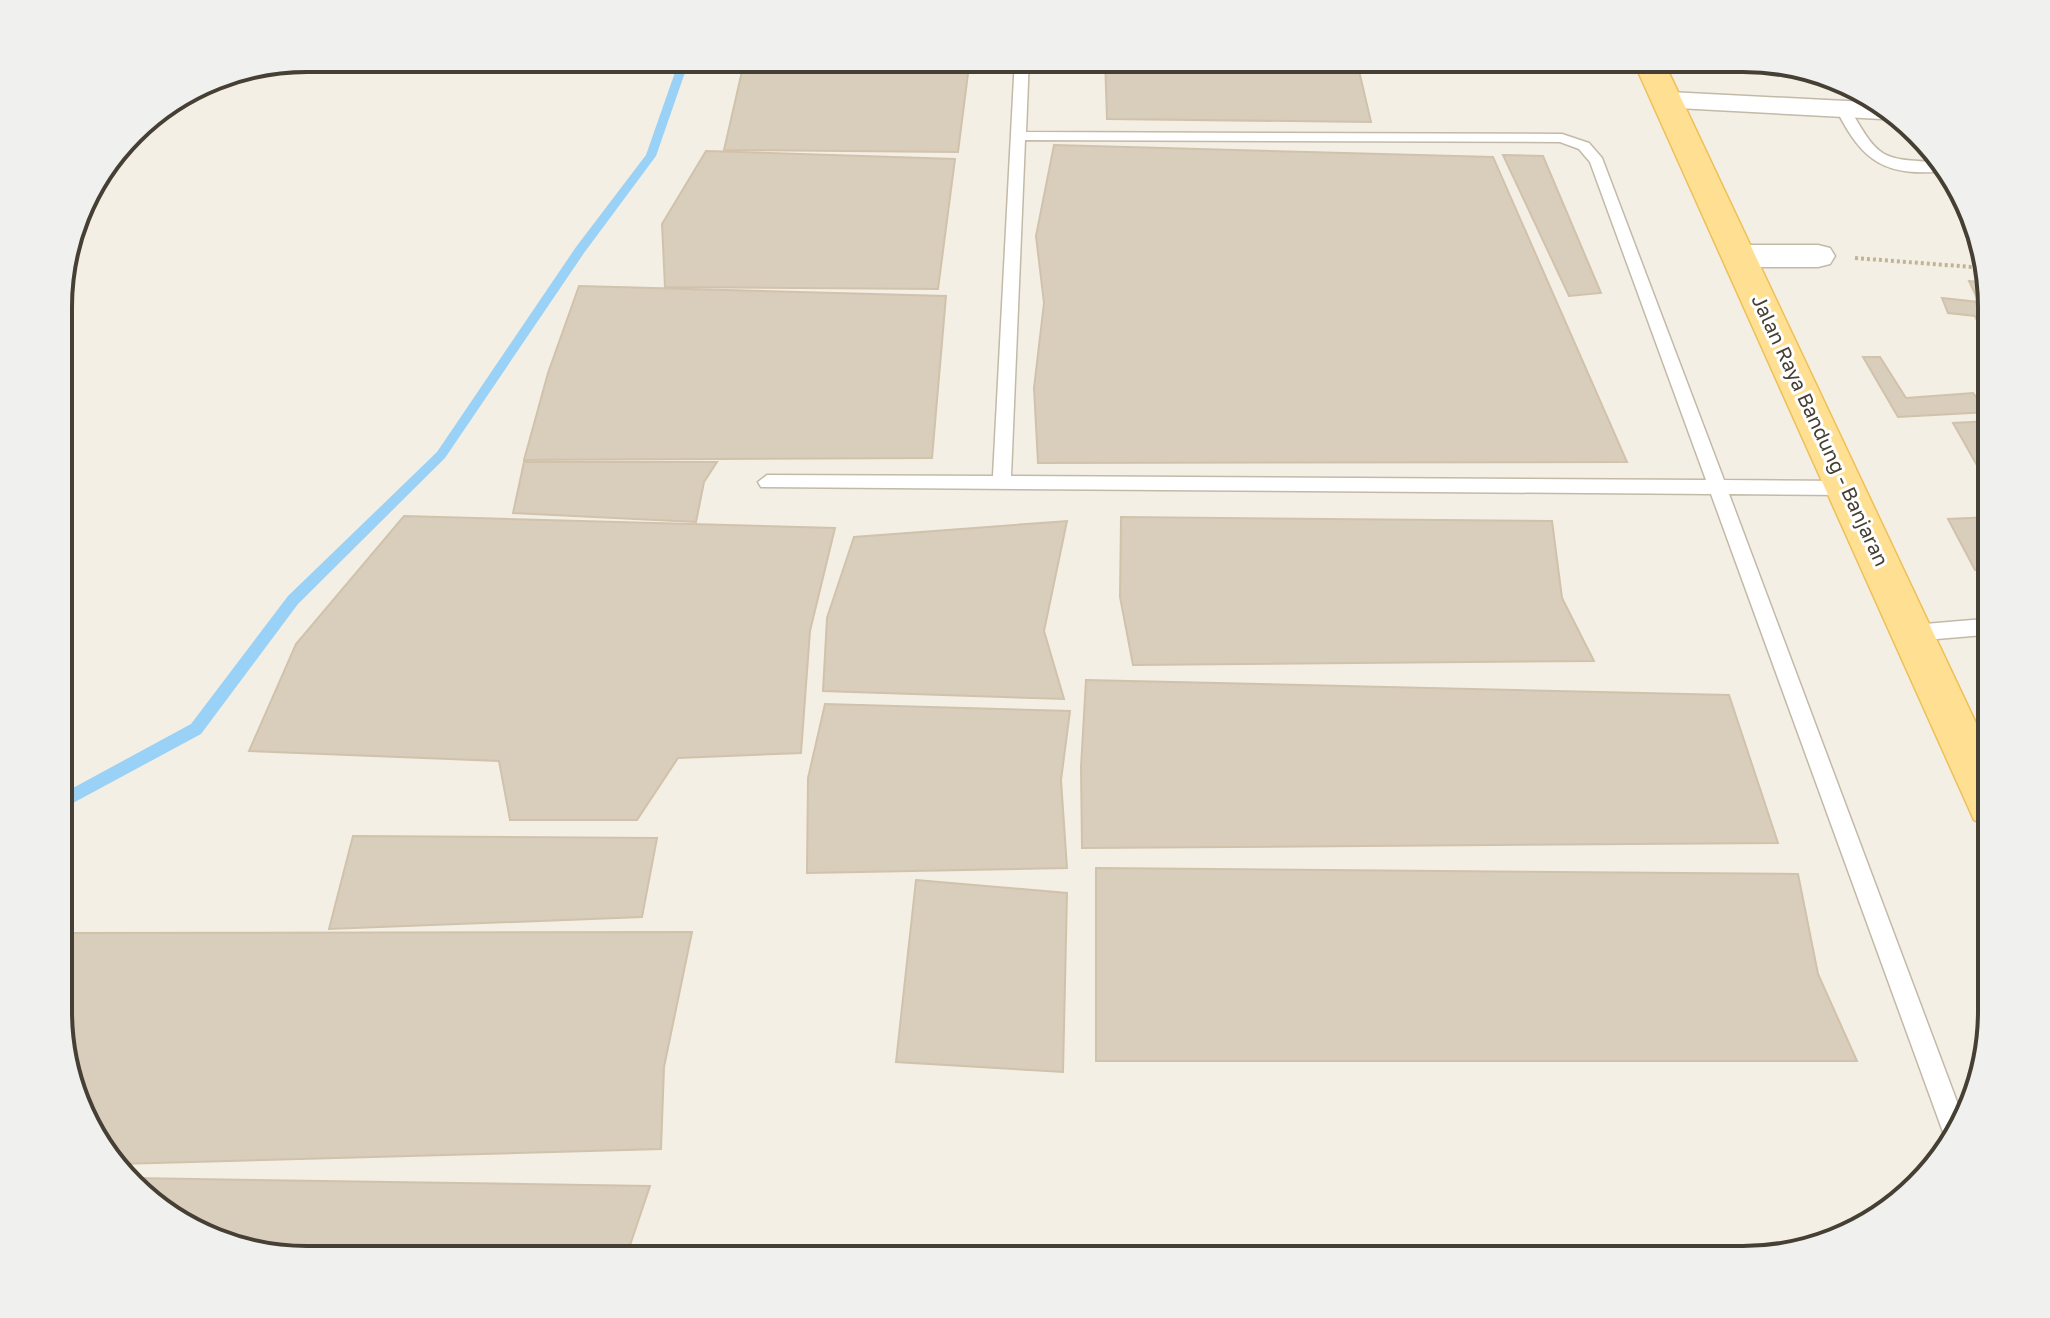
<svg xmlns="http://www.w3.org/2000/svg" width="2050" height="1318" font-family="'Golos Text',sans-serif">
<style>
.lines{fill:none;stroke-linecap:round;stroke-linejoin:round}
.stream{fill:#9ad1f6;fill-rule:evenodd}
.building{fill:#d9cdbb;stroke:#d1c2ab;stroke-width:2}
.service-casing{stroke:#c3b9a8;stroke-width:3}
.minor-casing{stroke:#c3b9a8;stroke-width:3}
.primary-casing{stroke:#eec057;stroke-width:3}
.path{stroke:#c3b395;stroke-width:4;stroke-dasharray:3 3;stroke-linecap:butt}
.service{fill:#fff;fill-rule:evenodd}
.minor{fill:#fff;fill-rule:evenodd}
.primary{fill:#ffdf91;fill-rule:evenodd}
.labels{text-anchor:middle;dominant-baseline:central;stroke-width:6;stroke-linejoin:round;paint-order:stroke}
.street-label{font-size:20px;fill:#463f33;stroke:#fff}
.rim{fill:none;stroke:#463f33;stroke-width:4}
</style>
<rect width="100%" height="100%" fill="#f4efe4"/>
<g class="lines">
<path class="stream" d="M 680,58 L 690,58 L 656,156 L 584,253 L 445,458 L 298,604 L 201,734 L 60,810 L 60,795 L 191,724 L 288,596 L 437,452 L 576,247 L 646,155 Z"/>
</g>
<g class="building">
<path d="M 745,58 L 970,58 L 958,152 L 724,150 Z"/>
<path d="M 1105,58 L 1356,58 L 1371,122 L 1107,119 Z"/>
<path d="M 1054,145 L 1493,157 L 1627,462 L 1038,463 L 1034,388 L 1044,303 L 1036,236 Z"/>
<path d="M 706,151 L 955,159 L 938,289 L 665,287 L 662,224 Z"/>
<path d="M 1503,155 L 1543,156 L 1601,293 L 1569,296 Z"/>
<path d="M 1969,281 L 1989,283 L 1991,340 L 1985,339 L 1975,316 L 1948,313 L 1942,298 L 1979,302 Z"/>
<path d="M 579,286 L 946,296 L 932,458 L 524,460 L 548,373 Z"/>
<path d="M 1863,357 L 1880,357 L 1906,398 L 1973,393 L 1988,412 L 1898,417 Z"/>
<path d="M 1991,421 L 1991,490 L 1953,423 Z"/>
<path d="M 524,462 L 717,462 L 704,482 L 696,522 L 513,513 Z"/>
<path d="M 404,516 L 835,528 L 810,631 L 801,753 L 678,758 L 637,820 L 510,820 L 499,761 L 249,751 L 296,644 Z"/>
<path d="M 1121,517 L 1552,521 L 1562,598 L 1594,661 L 1133,665 L 1120,597 Z"/>
<path d="M 1991,517 L 1991,569 L 1975,570 L 1948,519 Z"/>
<path d="M 1067,521 L 1044,631 L 1064,699 L 823,691 L 827,618 L 854,537 Z"/>
<path d="M 1086,680 L 1729,695 L 1778,843 L 1082,848 L 1081,767 Z"/>
<path d="M 825,704 L 1070,711 L 1061,780 L 1067,868 L 807,873 L 808,778 Z"/>
<path d="M 353,836 L 657,838 L 642,917 L 329,929 Z"/>
<path d="M 1096,868 L 1798,874 L 1818,974 L 1857,1061 L 1096,1061 Z"/>
<path d="M 916,880 L 1067,893 L 1063,1072 L 896,1062 Z"/>
<path d="M 692,932 L 664,1067 L 661,1149 L 118,1164 L 92,1136 L 60,1043 L 60,933 Z"/>
<path d="M 132,1178 L 650,1186 L 625,1260 L 306,1260 L 242,1251 L 169,1218 Z"/>
</g>
<g class="lines">
<defs>
<g id="service">
<path d="M 1015,58 L 1029,58 L 1026,132 L 1562,134 L 1589,143 L 1602,158 L 1724,480 L 1847,481 L 1856,488 L 1847,495 L 1729,494 L 1962,1115 L 1952,1143 L 1947,1141 L 1943,1132 L 1711,494 L 761,487 L 758,482 L 767,475 L 993,476 ZM 1025,140 L 1560,142 L 1579,149 L 1590,162 L 1706,480 L 1011,476 Z"/>
<path d="M 1692,58 L 1763,61 L 1815,70 L 1697,64 L 1692,63 Z"/>
<path d="M 1843,105 L 1848,106 C 1879,158 1878,160 1940,162 L 1948,171 C 1885,177 1863,163 1836,109 Z"/>
<path d="M 1984,619 L 1991,621 L 1991,632 L 1984,635 L 1913,641 L 1906,639 L 1903,633 L 1906,627 L 1913,625 Z"/>
</g>
<g id="minor">
<path d="M 1633,58 L 1710,58 L 1711,60 L 1707,66 C 1686,71 1658,69 1637,64 Z"/>
<path d="M 1669,92 L 1885,103 L 1900,120 L 1659,107 L 1654,101 L 1659,95 Z"/>
<path d="M 1741,245 L 1818,245 L 1830,248 L 1835,256 L 1830,264 L 1818,267 L 1741,267 L 1729,264 L 1724,256 L 1729,248 Z"/>
</g>
<path id="primary" d="M 1632,58 L 1662,58 L 1991,755 L 1991,827 L 1974,820 Z"/>
</defs>
<use href="#service" class="service-casing"/>
<use href="#minor" class="minor-casing"/>
<use href="#primary" class="primary-casing"/>
<path class="path" d="M 1855,258 L 1985,268"/>
<use href="#service" class="service"/>
<use href="#minor" class="minor"/>
<use href="#primary" class="primary"/>
</g>
<g class="labels">
<g class="street-label">
<text transform="translate(1821 430) rotate(65)">Jalan Raya Bandung - Banjaran</text>
</g>
</g>
<path d="M0 0H2050V1318H0ZM307 72H1743A235 235 0 0 1 1978 307V1011A235 235 0 0 1 1743 1246H307A235 235 0 0 1 72 1011V307A235 235 0 0 1 307 72Z" fill="#f0f0ef" fill-rule="evenodd"/>
<path class="rim" d="M307 72H1743A235 235 0 0 1 1978 307V1011A235 235 0 0 1 1743 1246H307A235 235 0 0 1 72 1011V307A235 235 0 0 1 307 72Z"/>
</svg>
